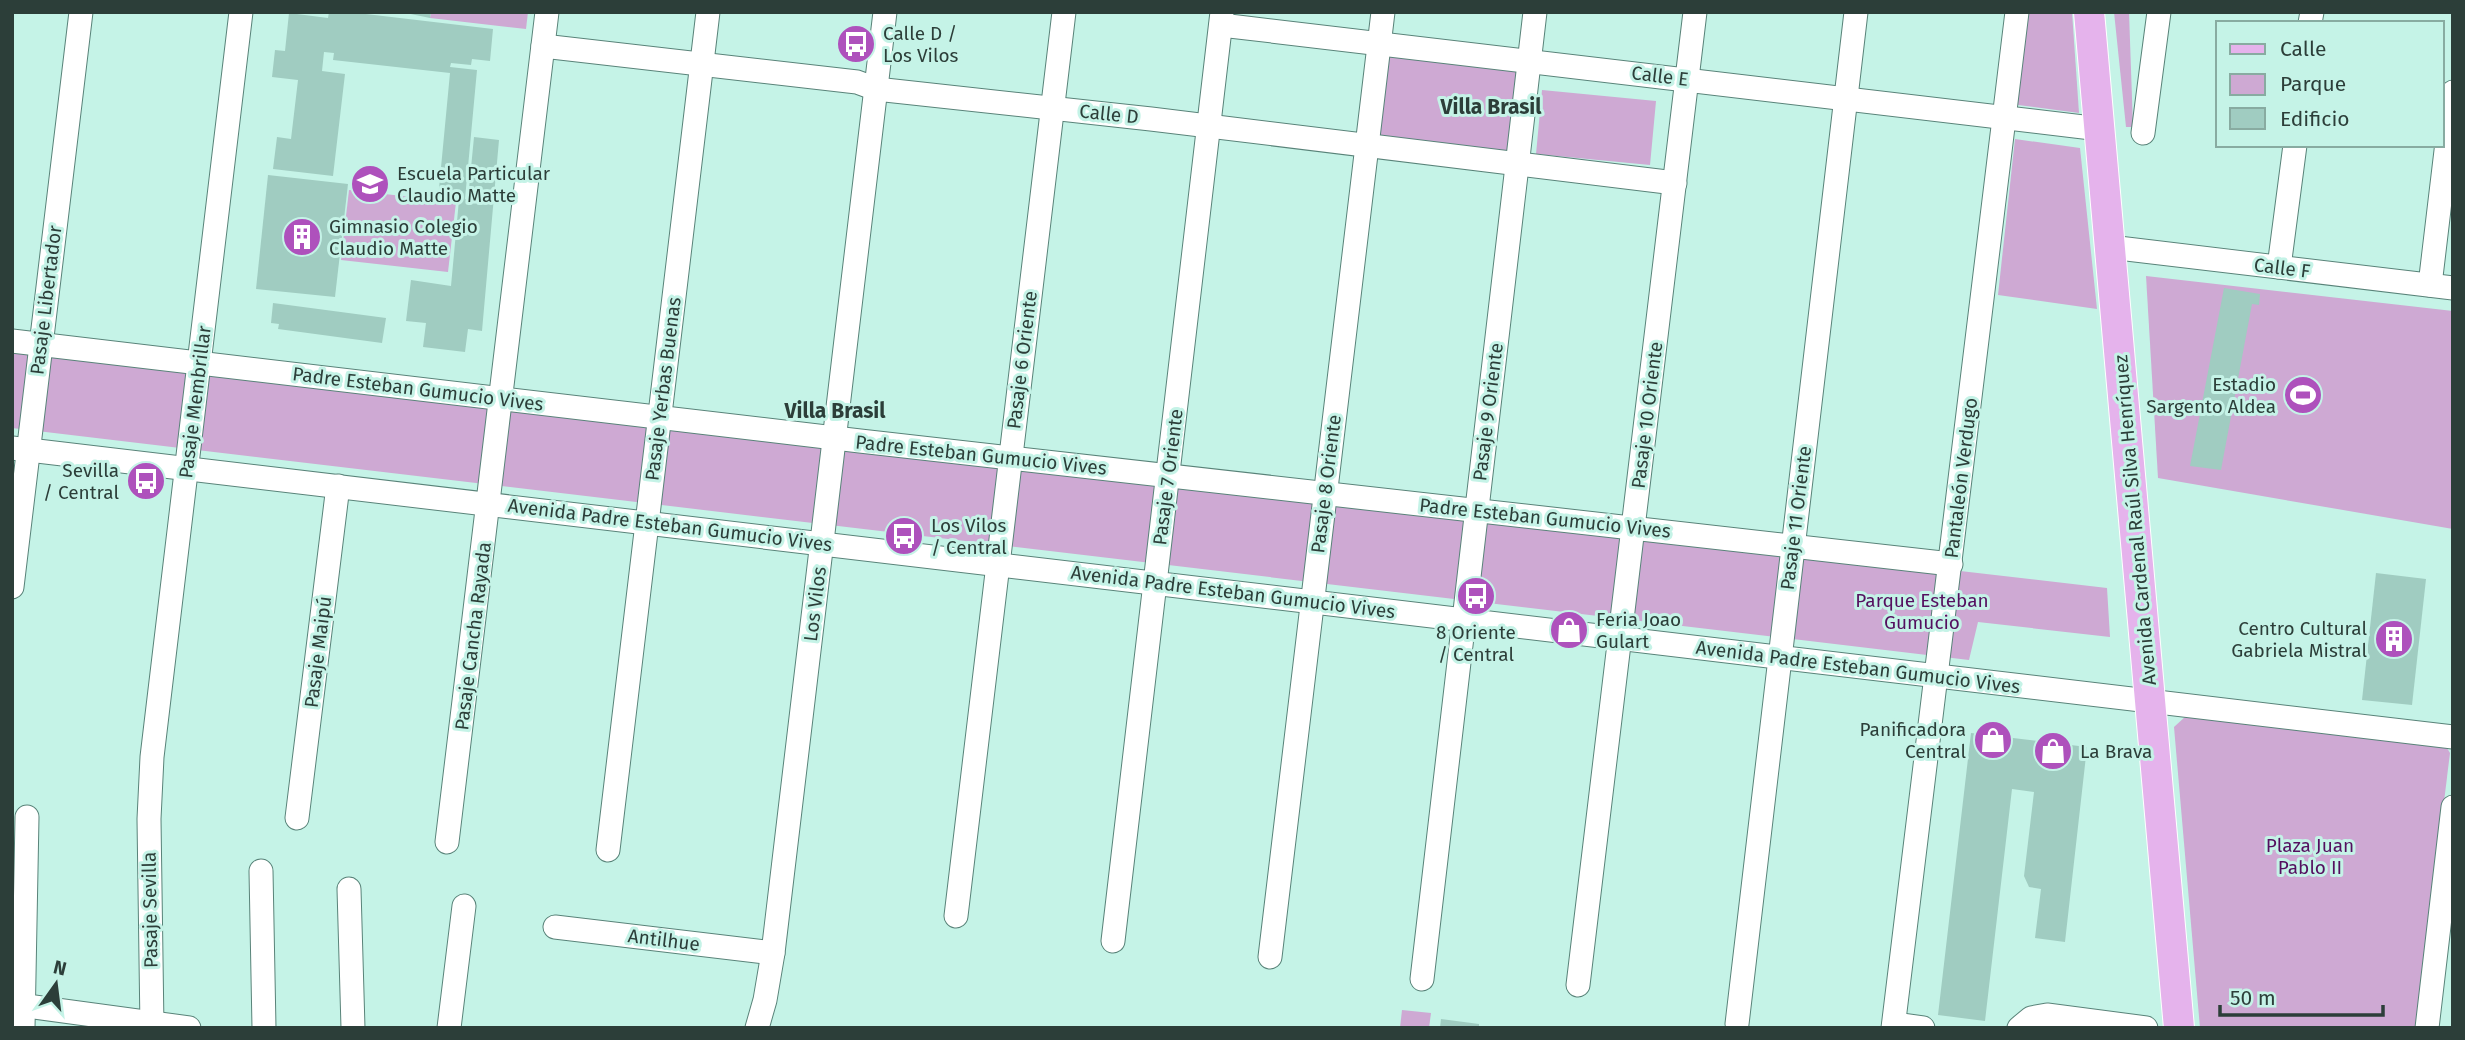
<svg xmlns="http://www.w3.org/2000/svg" width="2465" height="1040" font-family="'Fira Sans',sans-serif">
<style>
.green{fill:#cea9d3}
.building{fill:#a0ccc1}
.lines{fill:none;stroke-linecap:round;stroke-linejoin:round}
.minor-casing{stroke:#598379;stroke-width:25}
.major-casing{stroke:#fff;stroke-width:32}
.minor{stroke:#fff;stroke-width:23}
.major{stroke:#e5b3ec;stroke-width:30}
.labels{text-anchor:middle;dominant-baseline:central;stroke-width:6;stroke-linejoin:round;paint-order:stroke}
.poi-label{font-size:19px;fill:#2c3e39;stroke:#c5f3e7;text-anchor:start}
.street-label{font-size:19px;fill:#2c3e39;stroke:#c5f3e7}
.park-label{font-size:19px;fill:#540f5f;stroke:#c5f3e7}
.neighbourhood-label{font-size:21px;font-weight:bold;fill:#2c3e39;stroke:#c5f3e7}
</style>
<rect width="100%" height="100%" fill="#c5f3e7"/>
<g class="green">
<path d="M 431,12 L 528,12 L 526,29 L 430,18 Z"/>
<path d="M 2024,12 L 2072,12 L 2079,113 L 2018,105 L 2014,100 Z"/>
<path d="M 2114,12 L 2129,12 L 2133,127 L 2126,127 Z"/>
<path d="M 1392,51 L 1521,72 L 1512,148 L 1505,153 L 1384,138 L 1378,133 L 1385,58 Z"/>
<path d="M 1542,90 L 1656,101 L 1650,165 L 1536,154 Z"/>
<path d="M 2015,139 L 2080,148 L 2097,309 L 1998,295 Z"/>
<path d="M 349,190 L 456,202 L 448,272 L 341,260 Z"/>
<path d="M 2146,276 L 2453,311 L 2453,529 L 2158,478 Z"/>
<path d="M 12,346 L 2107,588 L 2110,637 L 1978,622 L 1969,660 L 12,428 Z"/>
<path d="M 2186,716 L 2444,743 L 2450,753 L 2416,1028 L 2200,1028 L 2174,727 Z"/>
<path d="M 1402,1010 L 1431,1013 L 1429,1028 L 1400,1028 Z"/>
</g>
<g class="building">
<path d="M 329,12 L 349,12 L 493,29 L 490,61 L 472,59 L 471,65 L 451,63 L 450,67 L 477,70 L 465,199 L 468,199 L 474,137 L 499,140 L 482,331 L 468,329 L 465,352 L 423,347 L 426,323 L 406,321 L 411,280 L 451,286 L 459,200 L 438,199 L 450,73 L 333,60 L 334,53 L 324,52 L 322,71 L 345,74 L 333,176 L 273,169 L 277,137 L 291,139 L 298,80 L 272,77 L 275,50 L 285,51 L 289,13 L 328,18 Z"/>
<path d="M 401,12 L 431,12 L 430,18 Z"/>
<path d="M 268,175 L 348,184 L 335,297 L 256,289 Z"/>
<path d="M 2224,288 L 2260,294 L 2259,305 L 2252,304 L 2221,470 L 2190,466 Z"/>
<path d="M 273,303 L 386,318 L 382,343 L 278,329 L 279,324 L 271,323 Z"/>
<path d="M 2376,573 L 2426,579 L 2412,705 L 2362,700 Z"/>
<path d="M 1971,733 L 2087,747 L 2065,942 L 2035,938 L 2041,889 L 2029,887 L 2024,876 L 2034,792 L 2012,789 L 1985,1021 L 1938,1015 Z"/>
<path d="M 1441,1019 L 1479,1024 L 1479,1028 L 1440,1028 Z"/>
</g>
<g class="lines">
<defs>
<g id="minor">
<path d="M 2310,23 L 2312,12"/>
<path d="M 1221,25 L 2100,129"/>
<path d="M 543,46 L 857,82 L 876,89 L 1151,119 L 1675,183"/>
<path d="M 2143,133 L 2159,12"/>
<path d="M 2110,247 L 2453,288"/>
<path d="M 2279,267 L 2295,145"/>
<path d="M 2430,285 L 2453,92"/>
<path d="M 12,341 L 860,441 L 1951,564"/>
<path d="M 12,448 L 2453,737"/>
<path d="M 12,587 L 81,12"/>
<path d="M 297,818 L 338,486"/>
<path d="M 447,842 L 547,12"/>
<path d="M 608,850 L 708,12"/>
<path d="M 261,871 L 264,1028"/>
<path d="M 349,889 L 353,1028"/>
<path d="M 956,916 L 1064,12"/>
<path d="M 555,927 L 773,953"/>
<path d="M 1113,941 L 1222,12"/>
<path d="M 1270,957 L 1383,12"/>
<path d="M 1422,979 L 1535,12"/>
<path d="M 1578,985 L 1695,12"/>
<path d="M 12,1004 L 189,1028"/>
<path d="M 1737,1024 L 1856,12"/>
<path d="M 1894,1024 L 1923,1028"/>
<path d="M 23,1028 L 27,817"/>
<path d="M 152,1028 L 149,819 L 152,757 L 241,12"/>
<path d="M 449,1028 L 464,906"/>
<path d="M 757,1028 L 765,1000 L 773,953 L 885,12"/>
<path d="M 1893,1028 L 2017,12"/>
<path d="M 2019,1028 L 2031,1018 L 2047,1015 L 2146,1028"/>
<path d="M 2427,1028 L 2453,807"/>
</g>
<path id="major" d="M 2089,12 L 2179,1028"/>
</defs>
<use href="#minor" class="minor-casing"/>
<use href="#major" class="major-casing"/>
<use href="#minor" class="minor"/>
<use href="#major" class="major"/>
</g>
<defs>
<symbol id="bus-disc" viewBox="-11 -11 22 22"><circle r="9.5" fill="#ae51bc" stroke="#c5f3e7"/><path d="M-5-6H5V4H4V6H2V4H-2V6H-4V4H-5ZM-3.5-4V0h7V-4ZM-3.5 1.2v1.5H-2V1.2ZM2 1.2v1.5H3.5V1.2Z" fill="#fff"/></symbol>
<symbol id="school-disc" viewBox="-11 -11 22 22"><circle r="9.5" fill="#ae51bc" stroke="#c5f3e7"/><path d="M0-5L7-2L0 1L-7-2ZM-4 1L0 2.5L4 1V4Q0 6-4 4Z" fill="#fff"/></symbol>
<symbol id="building-disc" viewBox="-11 -11 22 22"><circle r="9.5" fill="#ae51bc" stroke="#c5f3e7"/><path d="M-4-6H4V6H1V3H-1V6H-4ZM-2.5-4.3h1.7v1.8h-1.7ZM.8-4.3h1.7v1.8H.8ZM-2.5-1h1.7V.8h-1.7ZM.8-1h1.7V.8H.8Z" fill="#fff"/></symbol>
<symbol id="stadium-disc" viewBox="-11 -11 22 22"><circle r="9.5" fill="#ae51bc" stroke="#c5f3e7"/><path d="M0-5a6.5 5 0 1 0 0 10a6.5 5 0 1 0 0-10ZM-3.5-1.8h7v3.6h-7Z" fill="#fff"/></symbol>
<symbol id="shop-disc" viewBox="-11 -11 22 22"><circle r="9.5" fill="#ae51bc" stroke="#c5f3e7"/><path d="M-5-2.5h2.3a2.7 3.5 0 0 1 5.4 0H5L5.5 6h-11ZM-1.5-2.5h3a1.5 2.3 0 0 0-3 0Z" fill="#fff"/></symbol>
</defs>
<g fill-rule="evenodd">
<use href="#bus-disc" x="834" y="22" width="44" height="44"/>
<use href="#school-disc" x="348" y="162" width="44" height="44"/>
<use href="#building-disc" x="280" y="215" width="44" height="44"/>
<use href="#stadium-disc" x="2281" y="373" width="44" height="44"/>
<use href="#bus-disc" x="124" y="459" width="44" height="44"/>
<use href="#bus-disc" x="882" y="514" width="44" height="44"/>
<use href="#bus-disc" x="1454" y="574" width="44" height="44"/>
<use href="#shop-disc" x="1547" y="608" width="44" height="44"/>
<use href="#building-disc" x="2372" y="617" width="44" height="44"/>
<use href="#shop-disc" x="1971" y="718" width="44" height="44"/>
<use href="#shop-disc" x="2031" y="729" width="44" height="44"/>
</g>
<g class="labels">
<g class="poi-label">
<text x="883" y="33">Calle D /<tspan x="883" dy="22">Los Vilos</tspan></text>
<text x="397" y="173">Escuela Particular<tspan x="397" dy="22">Claudio Matte</tspan></text>
<text x="329" y="226">Gimnasio Colegio<tspan x="329" dy="22">Claudio Matte</tspan></text>
<text x="2276" y="384" text-anchor="end">Estadio<tspan x="2276" dy="22">Sargento Aldea</tspan></text>
<text x="119" y="470" text-anchor="end">Sevilla<tspan x="119" dy="22">/ Central</tspan></text>
<text x="931" y="525">Los Vilos<tspan x="931" dy="22">/ Central</tspan></text>
<text x="1596" y="619">Feria Joao<tspan x="1596" dy="22">Gulart</tspan></text>
<text x="2367" y="628" text-anchor="end">Centro Cultural<tspan x="2367" dy="22">Gabriela Mistral</tspan></text>
<text x="1476" y="632" text-anchor="middle">8 Oriente<tspan x="1476" dy="22">/ Central</tspan></text>
<text x="1966" y="729" text-anchor="end">Panificadora<tspan x="1966" dy="22">Central</tspan></text>
<text x="2080" y="751">La Brava</text>
</g>
<g class="street-label">
<text transform="translate(1660 76) rotate(7)">Calle E</text>
<text transform="translate(1109 114) rotate(6)">Calle D</text>
<text transform="translate(2282 268) rotate(7)">Calle F</text>
<text transform="translate(46 300) rotate(-83)">Pasaje Libertador</text>
<text transform="translate(1022 360) rotate(-83)">Pasaje 6 Oriente</text>
<text transform="translate(418 389) rotate(7)">Padre Esteban Gumucio Vives</text>
<text transform="translate(663 389) rotate(-83)">Pasaje Yerbas Buenas</text>
<text transform="translate(195 402) rotate(-83)">Pasaje Membrillar</text>
<text transform="translate(1488 412) rotate(-83)">Pasaje 9 Oriente</text>
<text transform="translate(1647 415) rotate(-83)">Pasaje 10 Oriente</text>
<text transform="translate(981 455) rotate(6)">Padre Esteban Gumucio Vives</text>
<text transform="translate(1168 477) rotate(-83)">Pasaje 7 Oriente</text>
<text transform="translate(1961 478) rotate(-83)">Pantaleón Verdugo</text>
<text transform="translate(1326 484) rotate(-83)">Pasaje 8 Oriente</text>
<text transform="translate(1545 518) rotate(6)">Padre Esteban Gumucio Vives</text>
<text transform="translate(1796 518) rotate(-83)">Pasaje 11 Oriente</text>
<text transform="translate(2135 520) rotate(-95)">Avenida Cardenal Raúl Silva Henríquez</text>
<text transform="translate(670 525) rotate(7)">Avenida Padre Esteban Gumucio Vives</text>
<text transform="translate(1233 592) rotate(7)">Avenida Padre Esteban Gumucio Vives</text>
<text transform="translate(815 604) rotate(-83)">Los Vilos</text>
<text transform="translate(473 636) rotate(-83)">Pasaje Cancha Rayada</text>
<text transform="translate(318 652) rotate(-83)">Pasaje Maipú</text>
<text transform="translate(1858 667) rotate(7)">Avenida Padre Esteban Gumucio Vives</text>
<text transform="translate(150 910) rotate(-91)">Pasaje Sevilla</text>
<text transform="translate(664 940) rotate(7)">Antilhue</text>
</g>
<g class="park-label">
<text x="1922" y="600">Parque Esteban<tspan x="1922" dy="22">Gumucio</tspan></text>
<text x="2310" y="845">Plaza Juan<tspan x="2310" dy="22">Pablo II</tspan></text>
</g>
<g class="neighbourhood-label">
<text x="1491" y="107">Villa Brasil</text>
<text x="835" y="411">Villa Brasil</text>
</g>
</g>
<rect width="2465" height="1040" fill="none" stroke="#2c3e39" stroke-width="28"/>
<rect x="2216" y="21" width="228" height="126" fill="#c5f3e7" stroke="#88aba1" stroke-width="2"/>
<rect x="2230" y="44" width="35" height="10" fill="#e5b3ec" stroke="#88aba1" stroke-width="2"/>
<text x="2280" y="56" font-size="21" fill="#2c3e39">Calle</text>
<rect x="2230" y="74" width="35" height="21" fill="#cea9d3" stroke="#88aba1" stroke-width="2"/>
<text x="2280" y="91" font-size="21" fill="#2c3e39">Parque</text>
<rect x="2230" y="108" width="35" height="21" fill="#a0ccc1" stroke="#88aba1" stroke-width="2"/>
<text x="2280" y="126" font-size="21" fill="#2c3e39">Edificio</text>
<g transform="translate(56 984) rotate(14)" stroke="#c5f3e7" stroke-width="5" paint-order="stroke">
<path d="M0-5L12 26L0 18L-12 26Z" fill="#2c3e39"/>
<text y="-10" font-size="19" font-weight="bold" text-anchor="middle" fill="#2c3e39">N</text>
</g>
<path d="M2220 1005v10h163v-10" fill="none" stroke="#2c3e39" stroke-width="3.5"/>
<text x="2230" y="1005" font-size="21" fill="#2c3e39" stroke="#c5f3e7" stroke-width="5" paint-order="stroke">50 m</text>
</svg>
